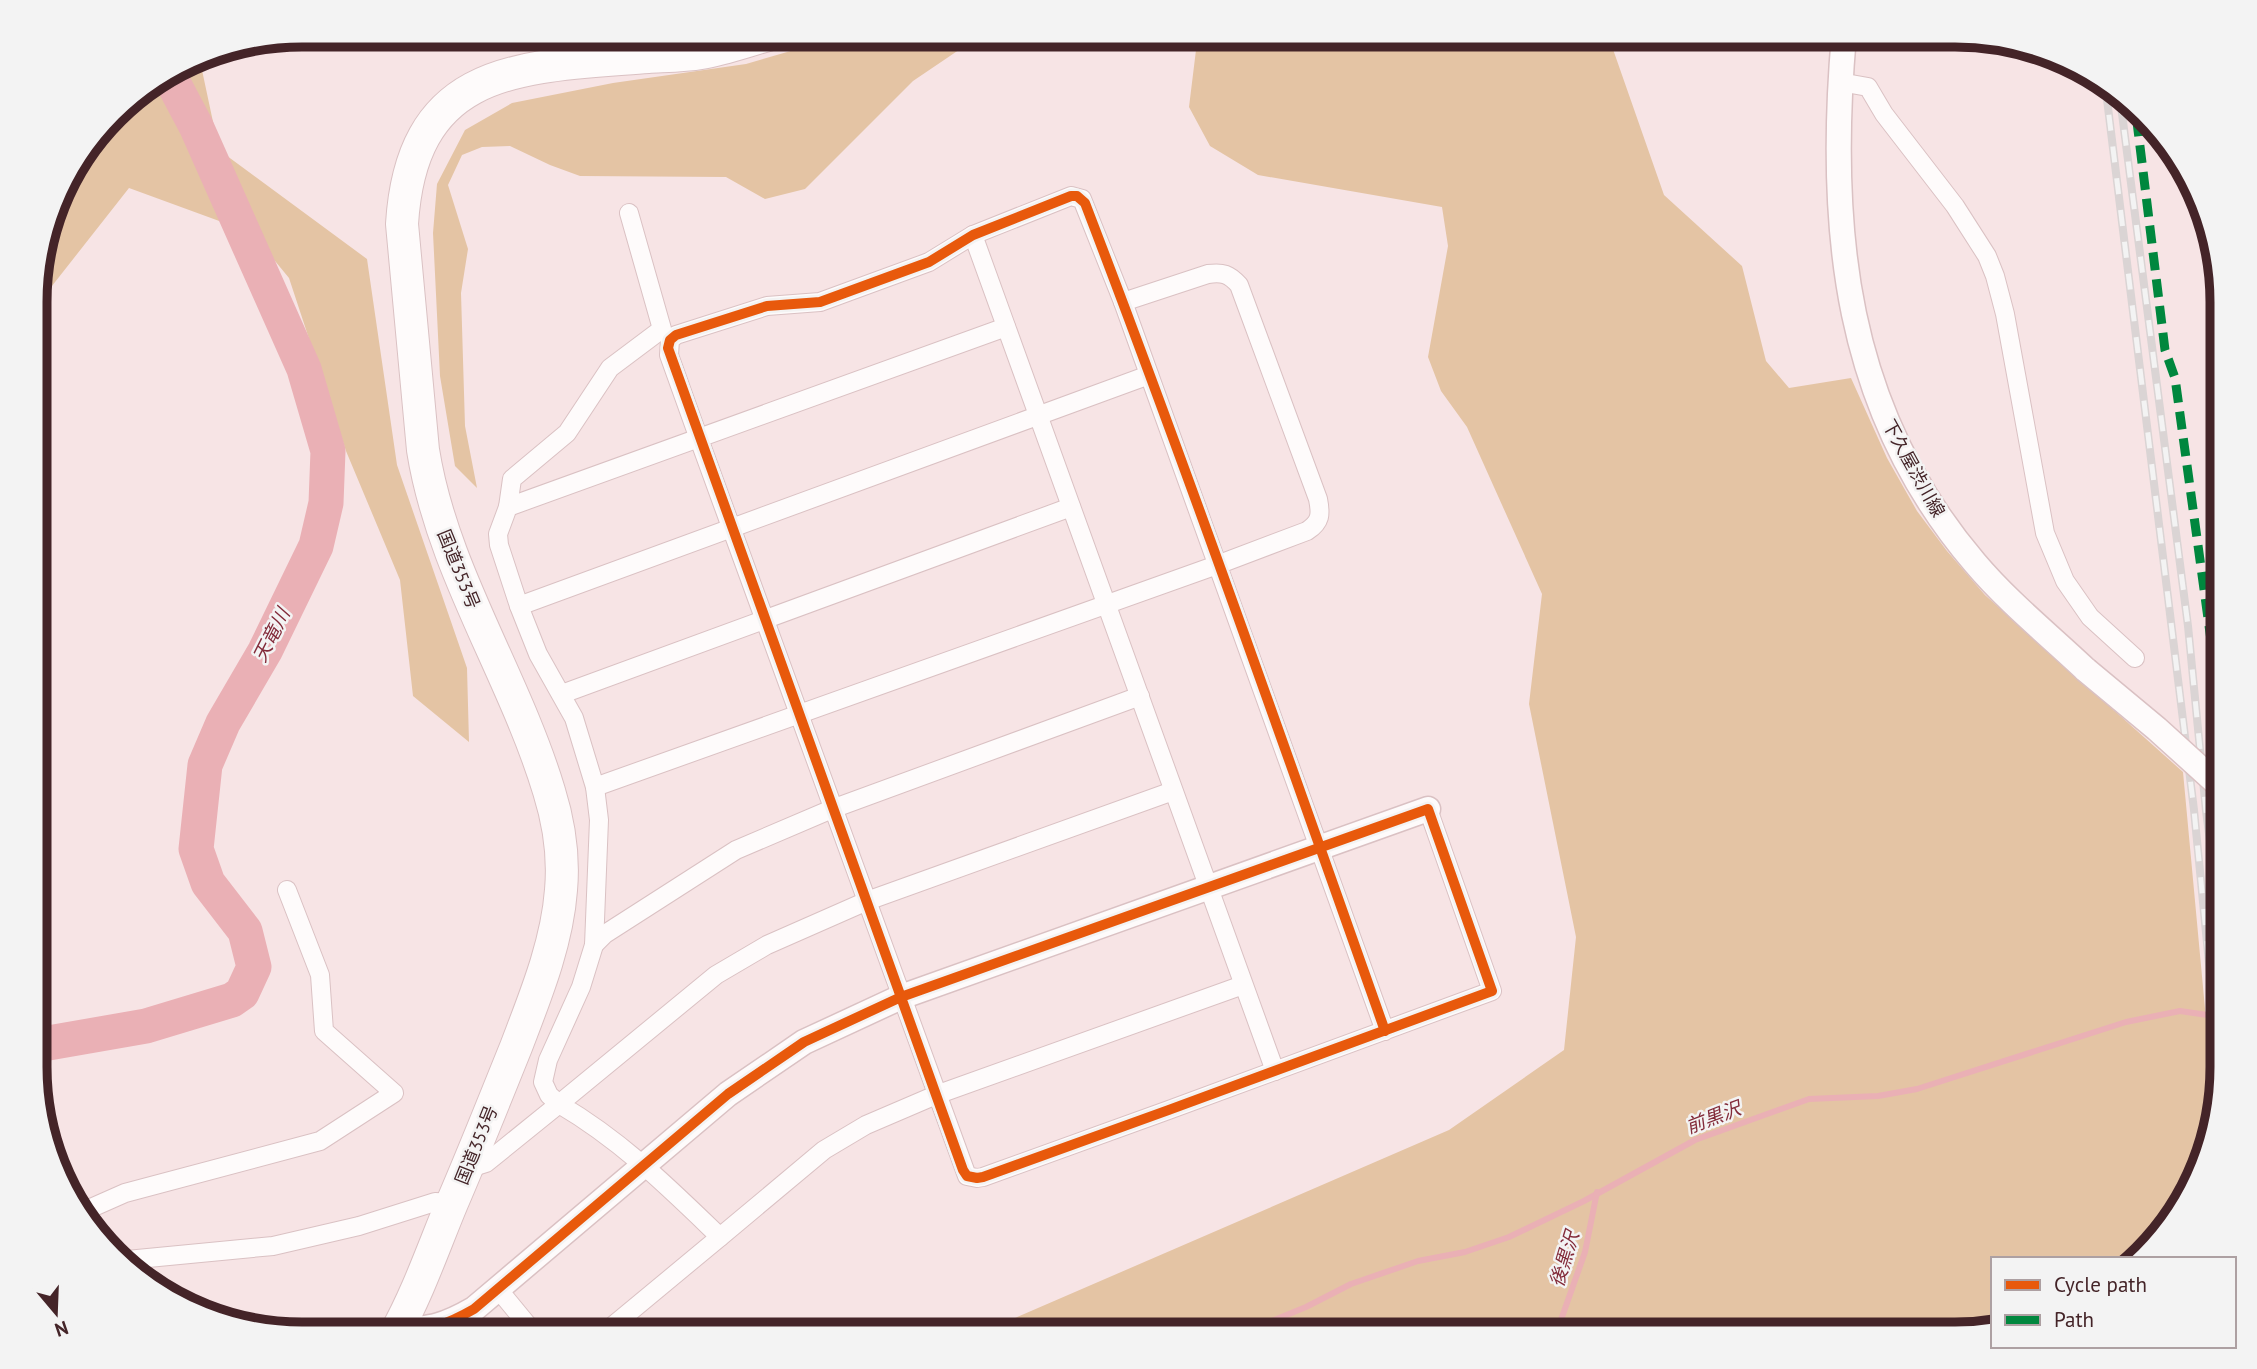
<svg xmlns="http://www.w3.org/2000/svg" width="2257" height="1369" font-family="'PT Sans','Noto Sans JP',sans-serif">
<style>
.forest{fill:#e4c4a4}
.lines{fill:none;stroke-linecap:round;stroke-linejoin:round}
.stream{stroke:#eab0b5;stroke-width:6}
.river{stroke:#eab0b5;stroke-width:35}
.street-casing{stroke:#dac1c3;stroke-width:20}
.secondary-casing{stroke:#dac1c3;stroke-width:27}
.highway-casing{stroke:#dac1c3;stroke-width:34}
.street{stroke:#fefbfb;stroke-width:18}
.secondary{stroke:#fefbfb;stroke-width:24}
.highway{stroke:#fefbfb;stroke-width:32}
.rail-casing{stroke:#dad4d4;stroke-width:8}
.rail{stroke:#f3f3f3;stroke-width:5;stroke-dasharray:16;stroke-linecap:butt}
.secondary-bridge-casing{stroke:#dac1c3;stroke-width:27;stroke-linecap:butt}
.secondary-bridge{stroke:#fefbfb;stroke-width:24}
.quiet{stroke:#00873e;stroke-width:9;stroke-dasharray:18 9;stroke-linecap:butt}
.cycleway-casing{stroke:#f3f3f3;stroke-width:15}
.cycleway{stroke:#e8590c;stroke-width:10}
.labels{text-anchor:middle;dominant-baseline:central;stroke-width:5;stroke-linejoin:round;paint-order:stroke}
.street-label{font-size:18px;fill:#442428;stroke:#f3f3f3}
.water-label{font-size:19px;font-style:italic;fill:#822a39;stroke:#f3f3f3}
.rim{fill:none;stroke:#442428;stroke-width:9}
</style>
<rect width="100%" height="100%" fill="#f7e4e5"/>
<g class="forest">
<path d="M 846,35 L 981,35 L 913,81 L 805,189 L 765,199 L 726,177 L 580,176 L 550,165 L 510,146 L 482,147 L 462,155 L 448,185 L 468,249 L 461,293 L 465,426 L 477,488 L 455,466 L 440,376 L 433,233 L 437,184 L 465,130 L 512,103 L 613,83 L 746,64 Z"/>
<path d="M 1190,35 L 1608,35 L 1664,195 L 1742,266 L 1766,361 L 1789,388 L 1851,378 L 1887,458 L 1917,511 L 1947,551 L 1985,595 L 2183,772 L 2215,1116 L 2208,1152 L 2177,1215 L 2130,1259 L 1993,1259 L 1993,1327 L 1972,1333 L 978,1334 L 1449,1130 L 1564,1050 L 1576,937 L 1529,704 L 1542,594 L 1467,427 L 1441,391 L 1428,357 L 1448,246 L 1442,207 L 1258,175 L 1210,146 L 1189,107 L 1196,50 Z"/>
<path d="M 199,56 L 219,150 L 367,259 L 397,465 L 467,668 L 469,742 L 413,696 L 400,580 L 346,451 L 289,278 L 252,233 L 129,188 L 37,305 L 37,268 L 63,184 L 126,102 Z"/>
<path d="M 37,800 L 49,919 L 37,918 Z"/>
</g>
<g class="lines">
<g class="stream">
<path d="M 1240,1334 L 1306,1307 L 1351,1284 L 1418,1261 L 1465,1252 L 1509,1237 L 1584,1201 L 1695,1140 L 1809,1099 L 1878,1096 L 1917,1089 L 2126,1022 L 2180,1011 L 2221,1017"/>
<path d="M 1556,1334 L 1585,1252 L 1597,1192"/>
</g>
<path class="river" d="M 37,1045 L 146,1026 L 232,1000 L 242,993 L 254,967 L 245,931 L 208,883 L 196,849 L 205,765 L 223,723 L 265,651 L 316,546 L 326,503 L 328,451 L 304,369 L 196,126 L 169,75"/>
<defs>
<g id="street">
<path d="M 1840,82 L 1868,87 L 1884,114 L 1955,206 L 1987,256 L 1995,276 L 2005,314 L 2045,533 L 2065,581 L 2090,617 L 2135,658"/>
<path d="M 973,235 L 1275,1071"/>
<path d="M 508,507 L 512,479 L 567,433 L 610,368 L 662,329 L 629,213"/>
<path d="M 519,606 L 1149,375"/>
<path d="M 562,694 L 1071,507"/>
<path d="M 595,787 L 1217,565 L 1307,531 C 1321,522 1321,514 1318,499 L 1239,285 C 1229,274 1223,272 1208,274 L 1123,302"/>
<path d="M 1173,791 L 867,901 L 767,945 L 716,975 L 559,1104 C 622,1141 668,1187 720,1237 L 824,1150 L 866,1125 L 936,1095 L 1243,985"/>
<path d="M 594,945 L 605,934 L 736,850 L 832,809 L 1140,696"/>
<path d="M 1385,1031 L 1123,302 L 1082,199 L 1071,196 L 973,235 L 929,262 L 820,302 L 767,306 L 676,335 L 670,340 L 669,355 L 699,439 L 967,1176 L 977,1178 L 983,1177 C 1153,1116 1323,1054 1492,991 L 1428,809"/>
<path d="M 467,1169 L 486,1163 L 559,1104 L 549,1095 L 543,1082 L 548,1060 L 581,987 L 594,945 L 599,820 L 595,787 L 574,718 L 538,654 L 519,606 L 499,545 L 498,534 L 508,507 L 1006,327"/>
<path d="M 82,1212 L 125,1193 L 320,1141 L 394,1093 L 324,1031 L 320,975 L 287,890"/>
<path d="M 127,1260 L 273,1246 L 359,1226 L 435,1202 L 452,1203"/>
<path d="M 498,1289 L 535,1334"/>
<path d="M 603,1334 L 720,1237"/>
</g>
<g id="secondary">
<path d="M 1844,35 C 1827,228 1844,410 1975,563 C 2008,602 2049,635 2086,670"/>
<path d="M 397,1331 C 432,1328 443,1327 474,1309 L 728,1094 L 804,1042 L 901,997 L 1428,809"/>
</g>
<path id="highway" d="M 395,1334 C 418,1293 434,1246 452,1203 C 474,1152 495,1099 516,1047 C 535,997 557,944 561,890 C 564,857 559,823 549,791 C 514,675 442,570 423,450 L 402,224 C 412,64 521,67 648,57 C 665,56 684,56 701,53 C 724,49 746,41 768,35"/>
</defs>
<use href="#street" class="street-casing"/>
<use href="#secondary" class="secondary-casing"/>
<use href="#highway" class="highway-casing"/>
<use href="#street" class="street"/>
<use href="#secondary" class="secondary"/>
<use href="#highway" class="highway"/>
<defs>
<g id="rail">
<path d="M 2105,83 L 2194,810 L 2212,994 L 2221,1042"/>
<path d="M 2120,98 L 2188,626 L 2206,811 L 2221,924"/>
</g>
</defs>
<use href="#rail" class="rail-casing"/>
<use href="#rail" class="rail"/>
<defs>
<path id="secondary-bridge" d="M 2086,670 L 2157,729 L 2221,787"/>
</defs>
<use href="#secondary-bridge" class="secondary-bridge-casing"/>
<use href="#secondary-bridge" class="secondary-bridge"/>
<path class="quiet" d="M 2139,119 L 2137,122 L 2165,350 L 2175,378 L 2214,662 L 2221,689"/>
<defs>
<path id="cycleway" d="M 397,1331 C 432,1328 443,1327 474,1309 L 728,1094 L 804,1042 L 901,997 L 1428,809 L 1492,991 C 1323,1054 1153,1116 983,1177 L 977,1178 L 967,1176 L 963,1170 L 668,348 L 670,340 L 676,335 L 767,306 L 820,302 L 929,262 L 973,235 L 1071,196 L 1077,196 L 1085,203 C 1190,477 1287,754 1385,1031"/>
</defs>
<use href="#cycleway" class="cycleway-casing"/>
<use href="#cycleway" class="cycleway"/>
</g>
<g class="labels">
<g class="street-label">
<text transform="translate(1914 468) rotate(61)">下久屋渋川線</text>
<text transform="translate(459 569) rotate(68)">国道353号</text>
<text transform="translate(476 1145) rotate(-68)">国道353号</text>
</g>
<g class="water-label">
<text transform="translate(271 635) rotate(-63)">天竜川</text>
<text transform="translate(1713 1117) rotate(-21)">前黒沢</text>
<text transform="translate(1564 1259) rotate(-73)">後黒沢</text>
</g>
</g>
<path d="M0 0H2257V1369H0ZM302 47H1955A255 255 0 0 1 2210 302V1067A255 255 0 0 1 1955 1322H302A255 255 0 0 1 47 1067V302A255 255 0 0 1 302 47Z" fill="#f3f3f3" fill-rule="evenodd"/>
<path class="rim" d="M302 47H1955A255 255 0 0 1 2210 302V1067A255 255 0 0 1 1955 1322H302A255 255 0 0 1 47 1067V302A255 255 0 0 1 302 47Z"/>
<rect x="1991" y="1257" width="245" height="91" fill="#f3f3f3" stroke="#ada0a2" stroke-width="2"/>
<rect x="2005" y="1280" width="35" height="10" fill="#e8590c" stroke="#ada0a2" stroke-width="2"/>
<text x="2054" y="1292" font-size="21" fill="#442428">Cycle path</text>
<rect x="2005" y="1315" width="35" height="10" fill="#00873e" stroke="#ada0a2" stroke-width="2"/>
<text x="2054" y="1327" font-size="21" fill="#442428">Path</text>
<g transform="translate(56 1313) rotate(161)" stroke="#f3f3f3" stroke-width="5" paint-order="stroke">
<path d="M0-5L12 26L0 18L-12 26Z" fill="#442428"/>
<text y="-10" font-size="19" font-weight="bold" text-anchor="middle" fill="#442428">N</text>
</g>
</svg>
